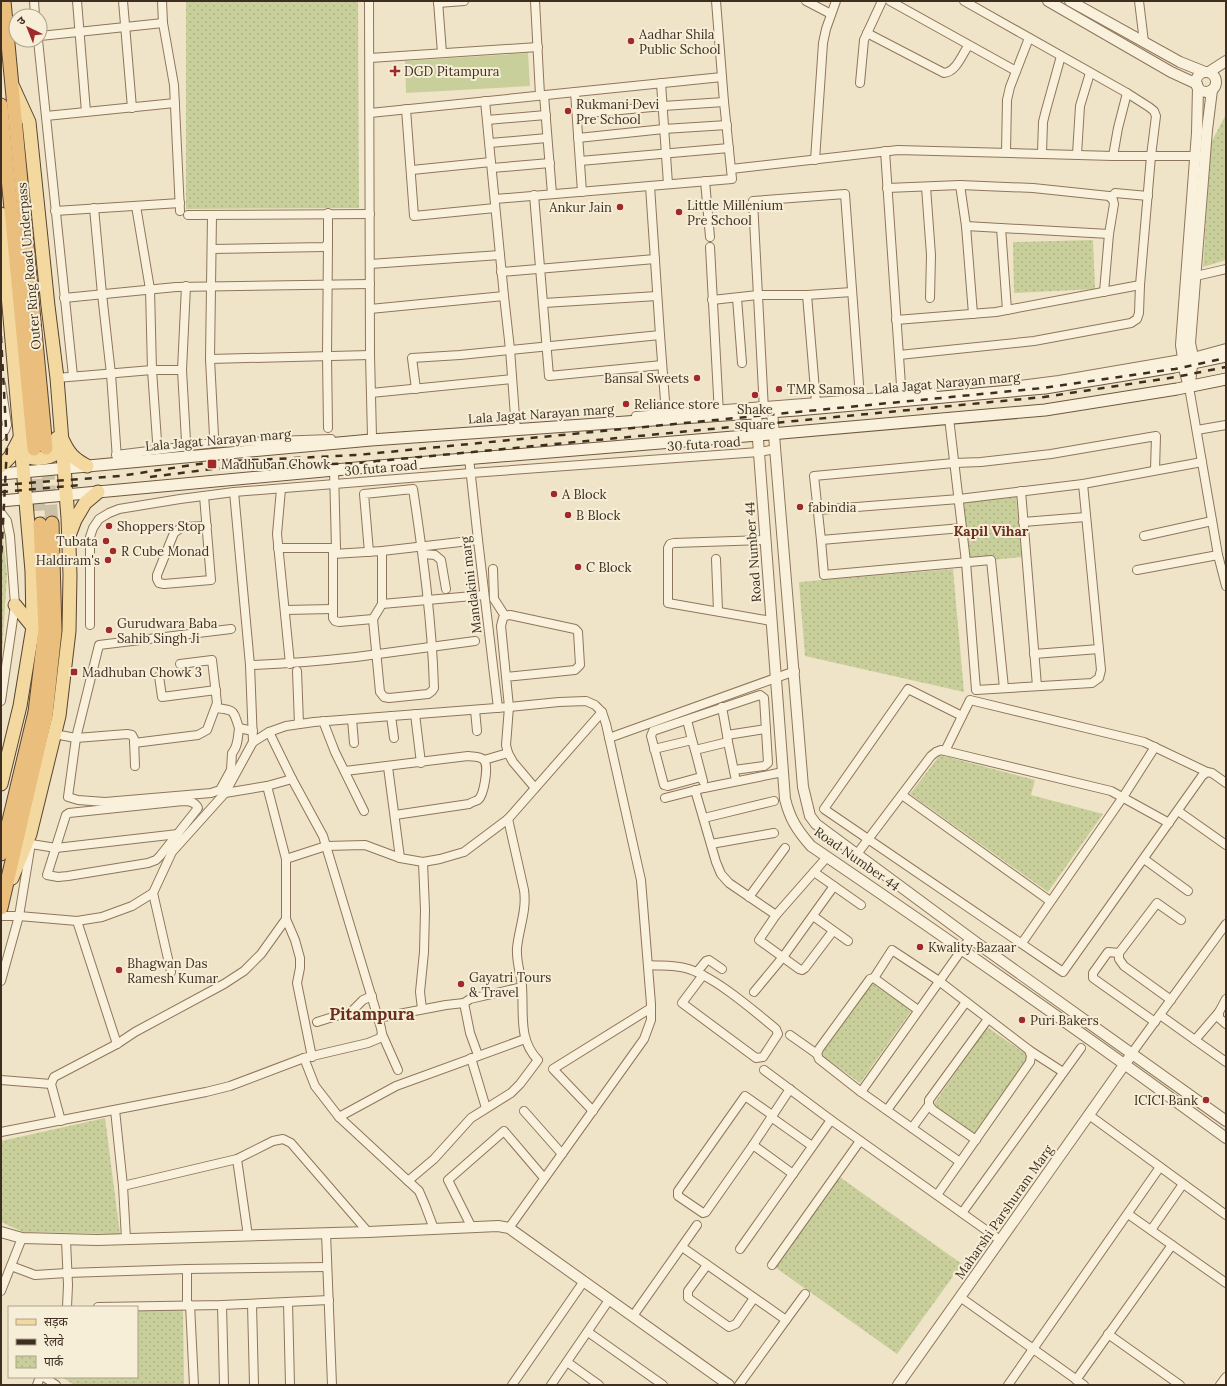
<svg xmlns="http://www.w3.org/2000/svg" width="1227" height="1386" font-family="Lora,'Noto Sans Devanagari',serif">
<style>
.grass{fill:#c9cf9b}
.park{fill:url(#park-dots)}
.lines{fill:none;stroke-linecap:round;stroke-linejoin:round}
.trunk-tunnel{stroke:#ccc0a6;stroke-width:13;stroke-dasharray:13 6;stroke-linecap:butt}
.minor-casing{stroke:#8d765c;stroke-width:10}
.tertiary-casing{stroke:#8d765c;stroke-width:12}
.secondary-casing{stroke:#6f573f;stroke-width:13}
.primary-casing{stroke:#5b4430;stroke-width:15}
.trunk-casing{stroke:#5b4430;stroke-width:15}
.minor{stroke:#faf1dc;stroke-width:8}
.tertiary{stroke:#faf1dc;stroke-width:10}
.secondary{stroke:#faf1dc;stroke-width:11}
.primary{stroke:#f3d9a0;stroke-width:13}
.trunk{stroke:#eabe7c;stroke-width:13}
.rail{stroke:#3d2e20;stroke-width:2.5;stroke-dasharray:7 7;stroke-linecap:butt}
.poi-dot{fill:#9e2a2b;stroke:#f7eed8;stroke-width:1.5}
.labels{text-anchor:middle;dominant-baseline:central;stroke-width:4;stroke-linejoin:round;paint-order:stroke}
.poi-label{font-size:13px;fill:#3d2e20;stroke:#f7eed8;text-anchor:start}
.street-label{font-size:13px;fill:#3d2e20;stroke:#f7eed8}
.neighbourhood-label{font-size:14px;font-weight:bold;fill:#6b2e1e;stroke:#f7eed8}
.district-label{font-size:17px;font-weight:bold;fill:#6b2e1e;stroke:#f7eed8}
</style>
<defs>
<pattern id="park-dots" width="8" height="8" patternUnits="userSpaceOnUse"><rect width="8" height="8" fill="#c9cf9b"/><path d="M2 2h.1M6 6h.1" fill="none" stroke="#aeb285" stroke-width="1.8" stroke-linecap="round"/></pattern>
</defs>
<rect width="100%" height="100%" fill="#f0e4c8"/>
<path class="grass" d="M 528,53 L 530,86 L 406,93 L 405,61 Z"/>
<g class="park">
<path d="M 186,1 L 358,1 L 359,208 L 186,209 Z"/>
<path d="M 1226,114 L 1226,260 L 1203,267 L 1211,143 Z"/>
<path d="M 1093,240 L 1095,289 L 1014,293 L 1013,242 Z"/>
<path d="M 1016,497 L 1022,557 L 970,562 L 964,502 Z"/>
<path d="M 1,530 L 3,538 L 7,574 L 1,673 Z"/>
<path d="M 953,569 L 964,692 L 805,656 L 799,582 Z"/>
<path d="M 940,755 L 1035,780 L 1031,795 L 1103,814 L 1048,892 L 910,794 Z"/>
<path d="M 872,982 L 912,1010 L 860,1083 L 821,1055 Z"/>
<path d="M 987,1027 L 1029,1056 L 974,1134 L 933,1105 Z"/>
<path d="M 105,1118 L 120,1234 L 23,1232 L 1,1222 L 1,1141 Z"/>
<path d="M 837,1175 L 962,1264 L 897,1354 L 772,1265 Z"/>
<path d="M 183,1310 L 184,1385 L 74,1385 L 62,1377 L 137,1377 L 137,1311 Z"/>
</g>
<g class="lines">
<g class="trunk-tunnel">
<path d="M 46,448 L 52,523"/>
<path d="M 35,460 L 40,524"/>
</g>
<defs>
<g id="minor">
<path d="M 34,1 L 35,16"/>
<path d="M 77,1 L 86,112"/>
<path d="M 123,1 L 132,108"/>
<path d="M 162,1 L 163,23 L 174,85 L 180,211"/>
<path d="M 369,1 L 370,355 L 372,437 L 371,440"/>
<path d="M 438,1 L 442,53"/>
<path d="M 535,1 L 540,95"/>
<path d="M 806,1 L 831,14"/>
<path d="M 890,1 L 1016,71"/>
<path d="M 1139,1 L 1144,42"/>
<path d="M 438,3 L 464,1"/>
<path d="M 867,33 L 944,73 C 956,72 962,55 968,46"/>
<path d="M 40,36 L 163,23"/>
<path d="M 38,40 L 73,376"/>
<path d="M 370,58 L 538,47"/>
<path d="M 661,83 L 668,184"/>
<path d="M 860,83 L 864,40 L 882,1"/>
<path d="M 575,92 L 582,192"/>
<path d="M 544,95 L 552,194"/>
<path d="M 485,101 L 504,296 L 510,349 L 516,430"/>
<path d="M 406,109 L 414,216 L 495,208"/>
<path d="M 370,113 L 722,77"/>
<path d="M 577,114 L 663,106 L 724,102"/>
<path d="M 46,116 L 175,103"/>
<path d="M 487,120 L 546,115"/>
<path d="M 578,138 L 664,129 L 727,125"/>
<path d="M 490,143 L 547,138"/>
<path d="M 885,151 L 902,400"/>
<path d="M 1006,152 L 1007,100 L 1010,87 L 1029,38"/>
<path d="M 1042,153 L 1043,122 L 1046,110 L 1061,56"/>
<path d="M 1077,154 L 1080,106 L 1090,73"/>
<path d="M 1113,156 L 1118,128 L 1127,93"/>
<path d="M 815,160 L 823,43 L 826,29 L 836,1"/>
<path d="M 580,161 L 729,148"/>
<path d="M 492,168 L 550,163"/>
<path d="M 731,169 L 898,150 L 1113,156 L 1201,156"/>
<path d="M 412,170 L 491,162"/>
<path d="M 705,181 L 710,237"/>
<path d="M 960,185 L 966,226 L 973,314"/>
<path d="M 650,186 L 660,335 L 666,414"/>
<path d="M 926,187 L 931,255 L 930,298"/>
<path d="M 887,188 L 960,185 L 1033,188 L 1109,196 L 1113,200 L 1114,204 L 1109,234 L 1104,292"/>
<path d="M 534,195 L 549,376 L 662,365"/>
<path d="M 1111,198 L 1115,193 L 1148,196"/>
<path d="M 495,199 L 732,179 L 724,102 L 716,1"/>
<path d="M 136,206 L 150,289 L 152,370 L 157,441"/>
<path d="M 94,208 L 102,294 L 111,374 L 117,459"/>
<path d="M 55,211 L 180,203"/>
<path d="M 188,215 L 370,214"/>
<path d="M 212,215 L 210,359 L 214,436"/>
<path d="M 966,226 L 1109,234"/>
<path d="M 1001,228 L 1007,310"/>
<path d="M 710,247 L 719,414"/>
<path d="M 212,249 L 325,247 L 328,243 L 328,213"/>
<path d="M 370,264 L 500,255"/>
<path d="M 501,272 L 655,259"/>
<path d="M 1196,276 L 1226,269"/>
<path d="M 807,295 L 816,402"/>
<path d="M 64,298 L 176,287 L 370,284"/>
<path d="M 737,298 L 742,363"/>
<path d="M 712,300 L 758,295 L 807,295 L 852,292"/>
<path d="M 544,303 L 657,296"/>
<path d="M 370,309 L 504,296"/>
<path d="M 896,320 L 996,312 L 1140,285"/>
<path d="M 899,355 L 1034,341 L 1131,323 L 1137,319 L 1139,313 L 1140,285 L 1151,156 L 1156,116 L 1154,111 L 1149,107 L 1127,93 L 964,1"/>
<path d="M 210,359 L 370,355"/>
<path d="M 57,378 L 152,370 L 182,370"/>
<path d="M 1,384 L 7,425 L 5,430 L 1,436"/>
<path d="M 1020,385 L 1059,380 L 1193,357 L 1226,348"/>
<path d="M 1189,387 L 1218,555 L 1226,586"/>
<path d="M 416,389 L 412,358 L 460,355 L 660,335"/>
<path d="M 371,393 L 512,379"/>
<path d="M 764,410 L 753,201 L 845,194 L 860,398"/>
<path d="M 636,416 L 933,393"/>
<path d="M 949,418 L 966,562 L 976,690 L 1092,683 L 1099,678 L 1101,670 L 1083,484"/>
<path d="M 328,428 L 327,356 L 328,243"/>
<path d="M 1197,430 L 1226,425"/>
<path d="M 186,441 L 182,370 L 186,286"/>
<path d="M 116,455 L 214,443 L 331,439"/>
<path d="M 469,458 L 478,540 L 498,708"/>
<path d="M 334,470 L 336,548 L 333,554 L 333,618 L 335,621 L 339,622 L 373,619"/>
<path d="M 281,489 L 277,534 L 290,664"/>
<path d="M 1021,491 L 1037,686"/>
<path d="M 234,492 L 250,665 L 253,742"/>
<path d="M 204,496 L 211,580 L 164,584 L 159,583 L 157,579 L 157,575 L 174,533 L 182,527 L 207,526"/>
<path d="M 818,510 L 959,499 L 1083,484 L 1202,462"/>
<path d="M 1,513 L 7,521 L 10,536 L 15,605 L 1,701"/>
<path d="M 1023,522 L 1086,517"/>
<path d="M 962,528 L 821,540 L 814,476 L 954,463 L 981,462 L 1051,454 L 1156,436 L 1155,470"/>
<path d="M 1144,536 L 1212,521"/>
<path d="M 765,540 L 674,543 L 670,544 L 668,548 L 668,603 L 771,621"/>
<path d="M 821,540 L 824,575 L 991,560 L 1004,688"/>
<path d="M 278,548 L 336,548"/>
<path d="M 369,552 L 364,494 L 413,489 C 423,555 432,621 434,688 L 432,691 L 428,694 L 389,698 L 384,697 L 380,692 L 373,619 L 382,604 L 382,551"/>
<path d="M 333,554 L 382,551 L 478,540"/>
<path d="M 423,554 L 435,555 L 441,560 L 446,589"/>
<path d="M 716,559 L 718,611"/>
<path d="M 493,569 L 494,599 L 505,616"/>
<path d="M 1137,570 L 1218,555"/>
<path d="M 382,604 L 484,595"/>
<path d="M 285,610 L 332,609"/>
<path d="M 90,625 L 90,537 L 93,528 L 99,519 L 109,513 L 119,509 L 180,499 L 234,492 L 471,473 L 759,452 L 776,449"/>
<path d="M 231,629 L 99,645 L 76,738 L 68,797 L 78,800 L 105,802 L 211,793 L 220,790 L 231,770 L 232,753 C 238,747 238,736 239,728"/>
<path d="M 1034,654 L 1099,649"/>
<path d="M 250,665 C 286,664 321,661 356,657 C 396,652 435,646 475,641"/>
<path d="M 297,671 L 299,724"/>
<path d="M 159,676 L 162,697 L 216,690"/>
<path d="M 506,677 L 575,670 L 580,665 L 578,632 L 575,629 L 510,615 L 505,616 L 503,618 L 501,626 L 509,707 L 506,745 L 508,753 L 513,762 L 535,788"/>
<path d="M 722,707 L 727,735"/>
<path d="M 216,708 C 235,710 233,710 239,728 L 253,731"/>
<path d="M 475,710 L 477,731"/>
<path d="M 415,714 L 421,763"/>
<path d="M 391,716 L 394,738"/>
<path d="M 962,716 L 908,689 L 824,809 L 1063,972 L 1202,776 L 1207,772 L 1212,773 L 1226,783"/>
<path d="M 352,719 L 354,743"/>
<path d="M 687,720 L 692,740"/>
<path d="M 323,721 L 335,752 L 364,811"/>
<path d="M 269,732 L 292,779 L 323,836 L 381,1028 L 382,1034 L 398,1070"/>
<path d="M 54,734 L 76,738 L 127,734 L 132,735 L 134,739 L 135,766"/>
<path d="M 609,738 L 795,671"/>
<path d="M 728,742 L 727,735 L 766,729"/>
<path d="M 134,743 L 198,735 L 207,730 L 217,703 L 212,660 L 180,664"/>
<path d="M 654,749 L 692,740 L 695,750"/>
<path d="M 945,751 L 970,700 L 1144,742 L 1207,772"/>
<path d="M 484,760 L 508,753"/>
<path d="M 388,767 L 400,858"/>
<path d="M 345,771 L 468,756 C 473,757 480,756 484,760 C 489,766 484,795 478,800 C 476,801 472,802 469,804 L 395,815"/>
<path d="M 701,777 L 668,786 L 664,785 L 651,736 L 653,731 L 760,695 L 764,698 L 768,763 L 764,766 L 734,770"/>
<path d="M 703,781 L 695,750 L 728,742 L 735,776"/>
<path d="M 695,790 L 716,862 L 721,874 L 729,883 L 776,915"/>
<path d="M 225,793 L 267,786 L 292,779"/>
<path d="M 902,795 L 1050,901"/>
<path d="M 665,798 L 704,788 L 783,772"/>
<path d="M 183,801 C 190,801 195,802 198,808 L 160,856 L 156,860 L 148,863 L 68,876 L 58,877 L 47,875 L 66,815 L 69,813 Z"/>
<path d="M 1178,811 L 1226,845"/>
<path d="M 704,818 L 774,801"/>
<path d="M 31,844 L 56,848 L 178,834"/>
<path d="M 711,844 L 774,833"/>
<path d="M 857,854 L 931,756 L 936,752 L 941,750 L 1111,791 L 1169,823"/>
<path d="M 827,857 L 776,915 L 759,940 L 799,969 L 802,970 L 805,968 L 833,931"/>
<path d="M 286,859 L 326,846 L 365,845 L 400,858 L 423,862 L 440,859 L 464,852 L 508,819 L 602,712"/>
<path d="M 1144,859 L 1188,891"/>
<path d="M 814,872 L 861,905"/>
<path d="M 153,893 L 171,972"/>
<path d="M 749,897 L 785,848"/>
<path d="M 1,916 L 19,916 L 77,921 L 102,917 L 132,906 L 153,893 L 172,852 L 225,793 L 253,742 L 269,732 L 286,726 L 314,722 L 509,707 L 559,702 L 586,701 L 595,705 L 602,712 L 606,724 L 641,880 L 651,1004 L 651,1020 L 644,1039 L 509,1228"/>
<path d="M 813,916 L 848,941"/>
<path d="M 286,919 L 295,940 L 300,958 L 300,968 L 297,983 L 312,1057"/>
<path d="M 77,921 L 117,1044"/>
<path d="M 1022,943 L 1123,797 L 1155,747"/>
<path d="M 1119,953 L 1108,952 L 1093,973 L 1093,978 L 1155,1022"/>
<path d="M 648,965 C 660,966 674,965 685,968 C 713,975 753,1010 776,1029 L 778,1034 L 763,1057 L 756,1058 L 682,1003 L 703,975"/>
<path d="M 697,972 L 706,961 L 709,960 L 722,969"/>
<path d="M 874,978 L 892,950 L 939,981 L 1029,1050 L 1031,1056 L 1030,1062 L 937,1195"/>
<path d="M 1,981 L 19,916 L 31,843"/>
<path d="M 754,992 L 783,957 L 834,886"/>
<path d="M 1226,999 L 1219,1012 L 1219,1018 L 1226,1024"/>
<path d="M 1171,1000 L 1124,966 L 1119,959 L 1119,953 L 1157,903 L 1181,920"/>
<path d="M 422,1009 L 420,992 L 424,952 L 425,910 L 423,862"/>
<path d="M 918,1010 L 878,981 L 874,978 L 870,979 L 819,1049 L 817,1054 L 819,1059 L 861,1092 L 960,1162"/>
<path d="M 1160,1015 L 1195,1040 L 1219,1012"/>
<path d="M 378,1018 L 446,1005 L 464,1003"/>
<path d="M 317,1022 L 352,1011 L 363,1000 L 372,996"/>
<path d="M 790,1035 L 817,1054"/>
<path d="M 1195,1040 L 1226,1062"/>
<path d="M 1029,1050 L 1063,1072"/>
<path d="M 1132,1053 L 1226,924"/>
<path d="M 478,1055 L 470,1033 L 464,1003 L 470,999 L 522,987"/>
<path d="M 304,1058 L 315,1086 L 339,1117 L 419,1191 L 425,1205 L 434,1229"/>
<path d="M 471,1058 L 486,1108"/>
<path d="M 764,1070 L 831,1120 L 1000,1240"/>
<path d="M 1,1080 L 51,1084"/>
<path d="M 861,1092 L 970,938"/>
<path d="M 115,1110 L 123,1186"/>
<path d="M 887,1110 L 966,1002"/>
<path d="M 524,1111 L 562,1154"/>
<path d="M 593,1111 L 553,1069 L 651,1008"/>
<path d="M 772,1115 L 745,1096 L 678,1191 L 678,1196 L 703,1213 L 706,1212 L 753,1145 L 790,1089"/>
<path d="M 1089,1115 L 1226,1215"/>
<path d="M 339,1117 L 396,1086 L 525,1039"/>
<path d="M 771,1117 L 812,1146"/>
<path d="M 61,1121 L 51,1084 L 54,1077 L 117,1044 L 135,1032 L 224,984 L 244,971 L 261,954 L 286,919 L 286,859 L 267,786"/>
<path d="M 912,1128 L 929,1105"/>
<path d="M 1,1132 L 206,1092 L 230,1086 L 304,1058 L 368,1043 L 380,1038 L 382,1034"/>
<path d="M 976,1140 L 933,1110 L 929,1105 L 929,1100 L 988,1019"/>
<path d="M 753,1145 L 793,1174"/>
<path d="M 237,1159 L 273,1141 L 283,1139 L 291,1143 L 368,1232"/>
<path d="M 408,1181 L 434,1159 L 471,1118 L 511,1093 L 520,1084 L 538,1060 C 518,1040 524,1013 522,987 C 521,974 516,962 517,948 C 519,928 527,910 524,890 L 508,819"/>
<path d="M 962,1213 L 1081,1048"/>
<path d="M 1128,1214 L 1226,1283"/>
<path d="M 471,1226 L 448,1180 L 504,1131 L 544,1178"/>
<path d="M 1151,1230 L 1183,1184"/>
<path d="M 326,1233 L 332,1385"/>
<path d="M 126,1239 L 123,1186 L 237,1159 L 248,1236"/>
<path d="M 66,1240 L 68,1285 L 67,1307"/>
<path d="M 682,1247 L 786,1320 L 739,1385"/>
<path d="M 740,1249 L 831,1120"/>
<path d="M 707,1265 L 688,1291 L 688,1298 L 729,1327 L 736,1324 L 754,1298"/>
<path d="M 772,1265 L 860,1141"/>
<path d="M 11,1266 L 35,1275 L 67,1273 L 187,1269 L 327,1267"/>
<path d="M 1,1291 L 22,1238"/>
<path d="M 960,1297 L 1084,1385"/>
<path d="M 288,1302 L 290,1385"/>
<path d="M 252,1304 L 254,1385"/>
<path d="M 187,1305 L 187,1269"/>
<path d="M 190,1305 L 194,1385"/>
<path d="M 222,1305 L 224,1385"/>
<path d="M 98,1307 L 222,1305 L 329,1300"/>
<path d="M 633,1316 L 697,1225"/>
<path d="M 786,1320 L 805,1294"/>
<path d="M 588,1332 L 663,1385"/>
<path d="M 1108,1334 L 1180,1385"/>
<path d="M 567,1362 L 599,1385"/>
<path d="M 44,1377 L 56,1385"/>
<path d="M 1076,1380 L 1172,1245"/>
<path d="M 37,1385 L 40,1377"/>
<path d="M 512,1385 L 584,1281"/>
<path d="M 551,1385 L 609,1300"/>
<path d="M 1008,1385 L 1160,1167"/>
<path d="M 1220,1385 L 1226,1377"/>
</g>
<g id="tertiary">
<path d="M 1048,1 L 1171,72 L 1197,84"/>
<path d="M 1070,1 L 1180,62 L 1205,72"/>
<circle cx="1206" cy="82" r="10"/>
<path d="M 1209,72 L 1226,61"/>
<path d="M 1190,383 L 1193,357 L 1190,343 L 1207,130 L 1212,90"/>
<path d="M 1189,387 L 1183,365 L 1183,358 L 1181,345 L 1197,133 L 1198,87"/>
<path d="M 772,411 L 803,787 L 810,816 L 816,824 L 981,946 L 1226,1121"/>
<path d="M 756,413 L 785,799 C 790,819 797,830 811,846 C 951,941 1090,1038 1226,1138"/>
<path d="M 1,1232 L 22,1238 L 97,1240 L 368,1232 L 498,1226 L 509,1228 L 729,1385"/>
<path d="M 898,1385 L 1129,1058"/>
</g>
<g id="secondary">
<path d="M 1,474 L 371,440 L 797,410 L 1045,388 L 1174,367 L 1226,356"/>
<path d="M 1,501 L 367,467 L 758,435 L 1045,410 L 1177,389 L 1226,379"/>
</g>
<g id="primary">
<path d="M 1,214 L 32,571 L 33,627 L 20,706 L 1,784"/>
<path d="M 63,441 C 69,454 74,459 87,466"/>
<path d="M 23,443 L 29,457 C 38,460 48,458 55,454 L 57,447 L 57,438"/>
<path d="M 1,466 L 10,457 L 20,438"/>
<path d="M 70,533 L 75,520 L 85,503 L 98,492"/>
<path d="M 15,605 L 33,627"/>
<path d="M 12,878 L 30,834 L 59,716 L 69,631 L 70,575 L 68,518 L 57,378 L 48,306 L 29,122 L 13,87"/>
</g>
<g id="trunk">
<path d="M 4,1 L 46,448"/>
<path d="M 1,105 L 34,449"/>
<path d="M 1,854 L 35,712 L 45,629 L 40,524"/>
<path d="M 1,908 L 46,715 L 55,631 L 52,523"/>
</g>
</defs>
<use href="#minor" class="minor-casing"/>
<use href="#tertiary" class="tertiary-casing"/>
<use href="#secondary" class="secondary-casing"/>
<use href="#primary" class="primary-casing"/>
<use href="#trunk" class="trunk-casing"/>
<use href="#minor" class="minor"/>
<use href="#tertiary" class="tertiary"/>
<use href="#secondary" class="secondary"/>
<use href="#primary" class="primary"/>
<use href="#trunk" class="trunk"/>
<g class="rail">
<path d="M 1,336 L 7,447 L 1,562"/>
<path d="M 150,477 L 212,469 L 358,463 L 1044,397 L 1176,377 L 1226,367"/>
<path d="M 1,485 L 120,476 L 212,462 L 357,455 L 1043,388 L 1175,369 L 1226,358"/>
<path d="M 1,492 L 81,485"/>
</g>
</g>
<g class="poi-dot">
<circle cx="631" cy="41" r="4"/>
<path d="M393 65h4v4h4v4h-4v4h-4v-4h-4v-4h4z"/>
<circle cx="568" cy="111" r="4"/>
<circle cx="620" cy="207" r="4"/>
<circle cx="679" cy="212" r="4"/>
<circle cx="697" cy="378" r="4"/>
<circle cx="779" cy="389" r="4"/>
<circle cx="755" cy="395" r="4"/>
<circle cx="626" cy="404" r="4"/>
<rect x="207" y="459" width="10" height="10" rx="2"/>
<circle cx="554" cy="494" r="4"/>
<circle cx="800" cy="507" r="4"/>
<circle cx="568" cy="515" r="4"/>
<circle cx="109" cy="526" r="4"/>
<circle cx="106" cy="541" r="4"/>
<circle cx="113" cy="551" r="4"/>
<circle cx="108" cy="560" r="4"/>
<circle cx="578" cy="567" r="4"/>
<circle cx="109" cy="630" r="4"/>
<rect x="70" y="668" width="8" height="8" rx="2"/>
<circle cx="920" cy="947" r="4"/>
<circle cx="119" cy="970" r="4"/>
<circle cx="461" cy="984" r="4"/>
<circle cx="1022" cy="1020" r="4"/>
<circle cx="1206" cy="1100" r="4"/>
</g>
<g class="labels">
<g class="poi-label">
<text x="639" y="34">Aadhar Shila<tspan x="639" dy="15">Public School</tspan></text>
<text x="404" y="71">DGD Pitampura</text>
<text x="576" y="104">Rukmani Devi<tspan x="576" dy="15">Pre School</tspan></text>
<text x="687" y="205">Little Millenium<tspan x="687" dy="15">Pre School</tspan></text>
<text x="612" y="207" text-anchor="end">Ankur Jain</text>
<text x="689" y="378" text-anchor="end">Bansal Sweets</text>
<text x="787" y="389">TMR Samosa</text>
<text x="634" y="404">Reliance store</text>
<text x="755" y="409" text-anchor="middle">Shake<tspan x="755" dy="15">square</tspan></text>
<text x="221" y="464">Madhuban Chowk</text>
<text x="562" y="494">A Block</text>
<text x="808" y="507">fabindia</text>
<text x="576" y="515">B Block</text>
<text x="117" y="526">Shoppers Stop</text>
<text x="98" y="541" text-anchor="end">Tubata</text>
<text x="121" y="551">R Cube Monad</text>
<text x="100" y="560" text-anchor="end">Haldiram's</text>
<text x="586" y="567">C Block</text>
<text x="117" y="623">Gurudwara Baba<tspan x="117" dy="15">Sahib Singh Ji</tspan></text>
<text x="82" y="672">Madhuban Chowk 3</text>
<text x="928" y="947">Kwality Bazaar</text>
<text x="127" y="963">Bhagwan Das<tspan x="127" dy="15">Ramesh Kumar</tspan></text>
<text x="469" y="977">Gayatri Tours<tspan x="469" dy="15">&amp; Travel</tspan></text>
<text x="1030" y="1020">Puri Bakers</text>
<text x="1198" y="1100" text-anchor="end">ICICI Bank</text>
</g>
<g class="street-label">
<text transform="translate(29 266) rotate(-95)">Outer Ring Road Underpass</text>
<text transform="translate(947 383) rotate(-5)">Lala Jagat Narayan marg</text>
<text transform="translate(541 414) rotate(-4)">Lala Jagat Narayan marg</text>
<text transform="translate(218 440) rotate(-5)">Lala Jagat Narayan marg</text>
<text transform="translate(704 444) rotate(-4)">30 futa road</text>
<text transform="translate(381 468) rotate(-5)">30 futa road</text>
<text transform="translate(753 552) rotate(-94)">Road Number 44</text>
<text transform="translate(471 585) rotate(-97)">Mandakini marg</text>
<text transform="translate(857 859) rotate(35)">Road Number 44</text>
<text transform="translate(1004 1212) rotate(-55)">Maharshi Parshuram Marg</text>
</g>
<g class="neighbourhood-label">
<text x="991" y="531">Kapil Vihar</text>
</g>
<g class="district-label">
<text x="372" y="1014">Pitampura</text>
</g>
</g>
<rect width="1227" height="1386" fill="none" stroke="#3d2e20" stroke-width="4"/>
<rect x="8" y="1306" width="130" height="72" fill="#f7eed8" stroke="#ada18e"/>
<rect x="16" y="1319" width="20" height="6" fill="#f3d9a0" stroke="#ada18e"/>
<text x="44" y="1326" font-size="12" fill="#3d2e20">सड़क</text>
<rect x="16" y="1339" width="20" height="6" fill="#3d2e20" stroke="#ada18e"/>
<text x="44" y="1346" font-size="12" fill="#3d2e20">रेलवे</text>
<rect x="16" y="1356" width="20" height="12" fill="url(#park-dots)" stroke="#ada18e"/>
<text x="44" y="1366" font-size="12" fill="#3d2e20">पार्क</text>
<g transform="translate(28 28) rotate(317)"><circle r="19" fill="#f7eed8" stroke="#ada18e"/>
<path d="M0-3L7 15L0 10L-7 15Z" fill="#9e2a2b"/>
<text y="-6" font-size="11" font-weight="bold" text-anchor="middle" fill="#3d2e20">उ</text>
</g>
</svg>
